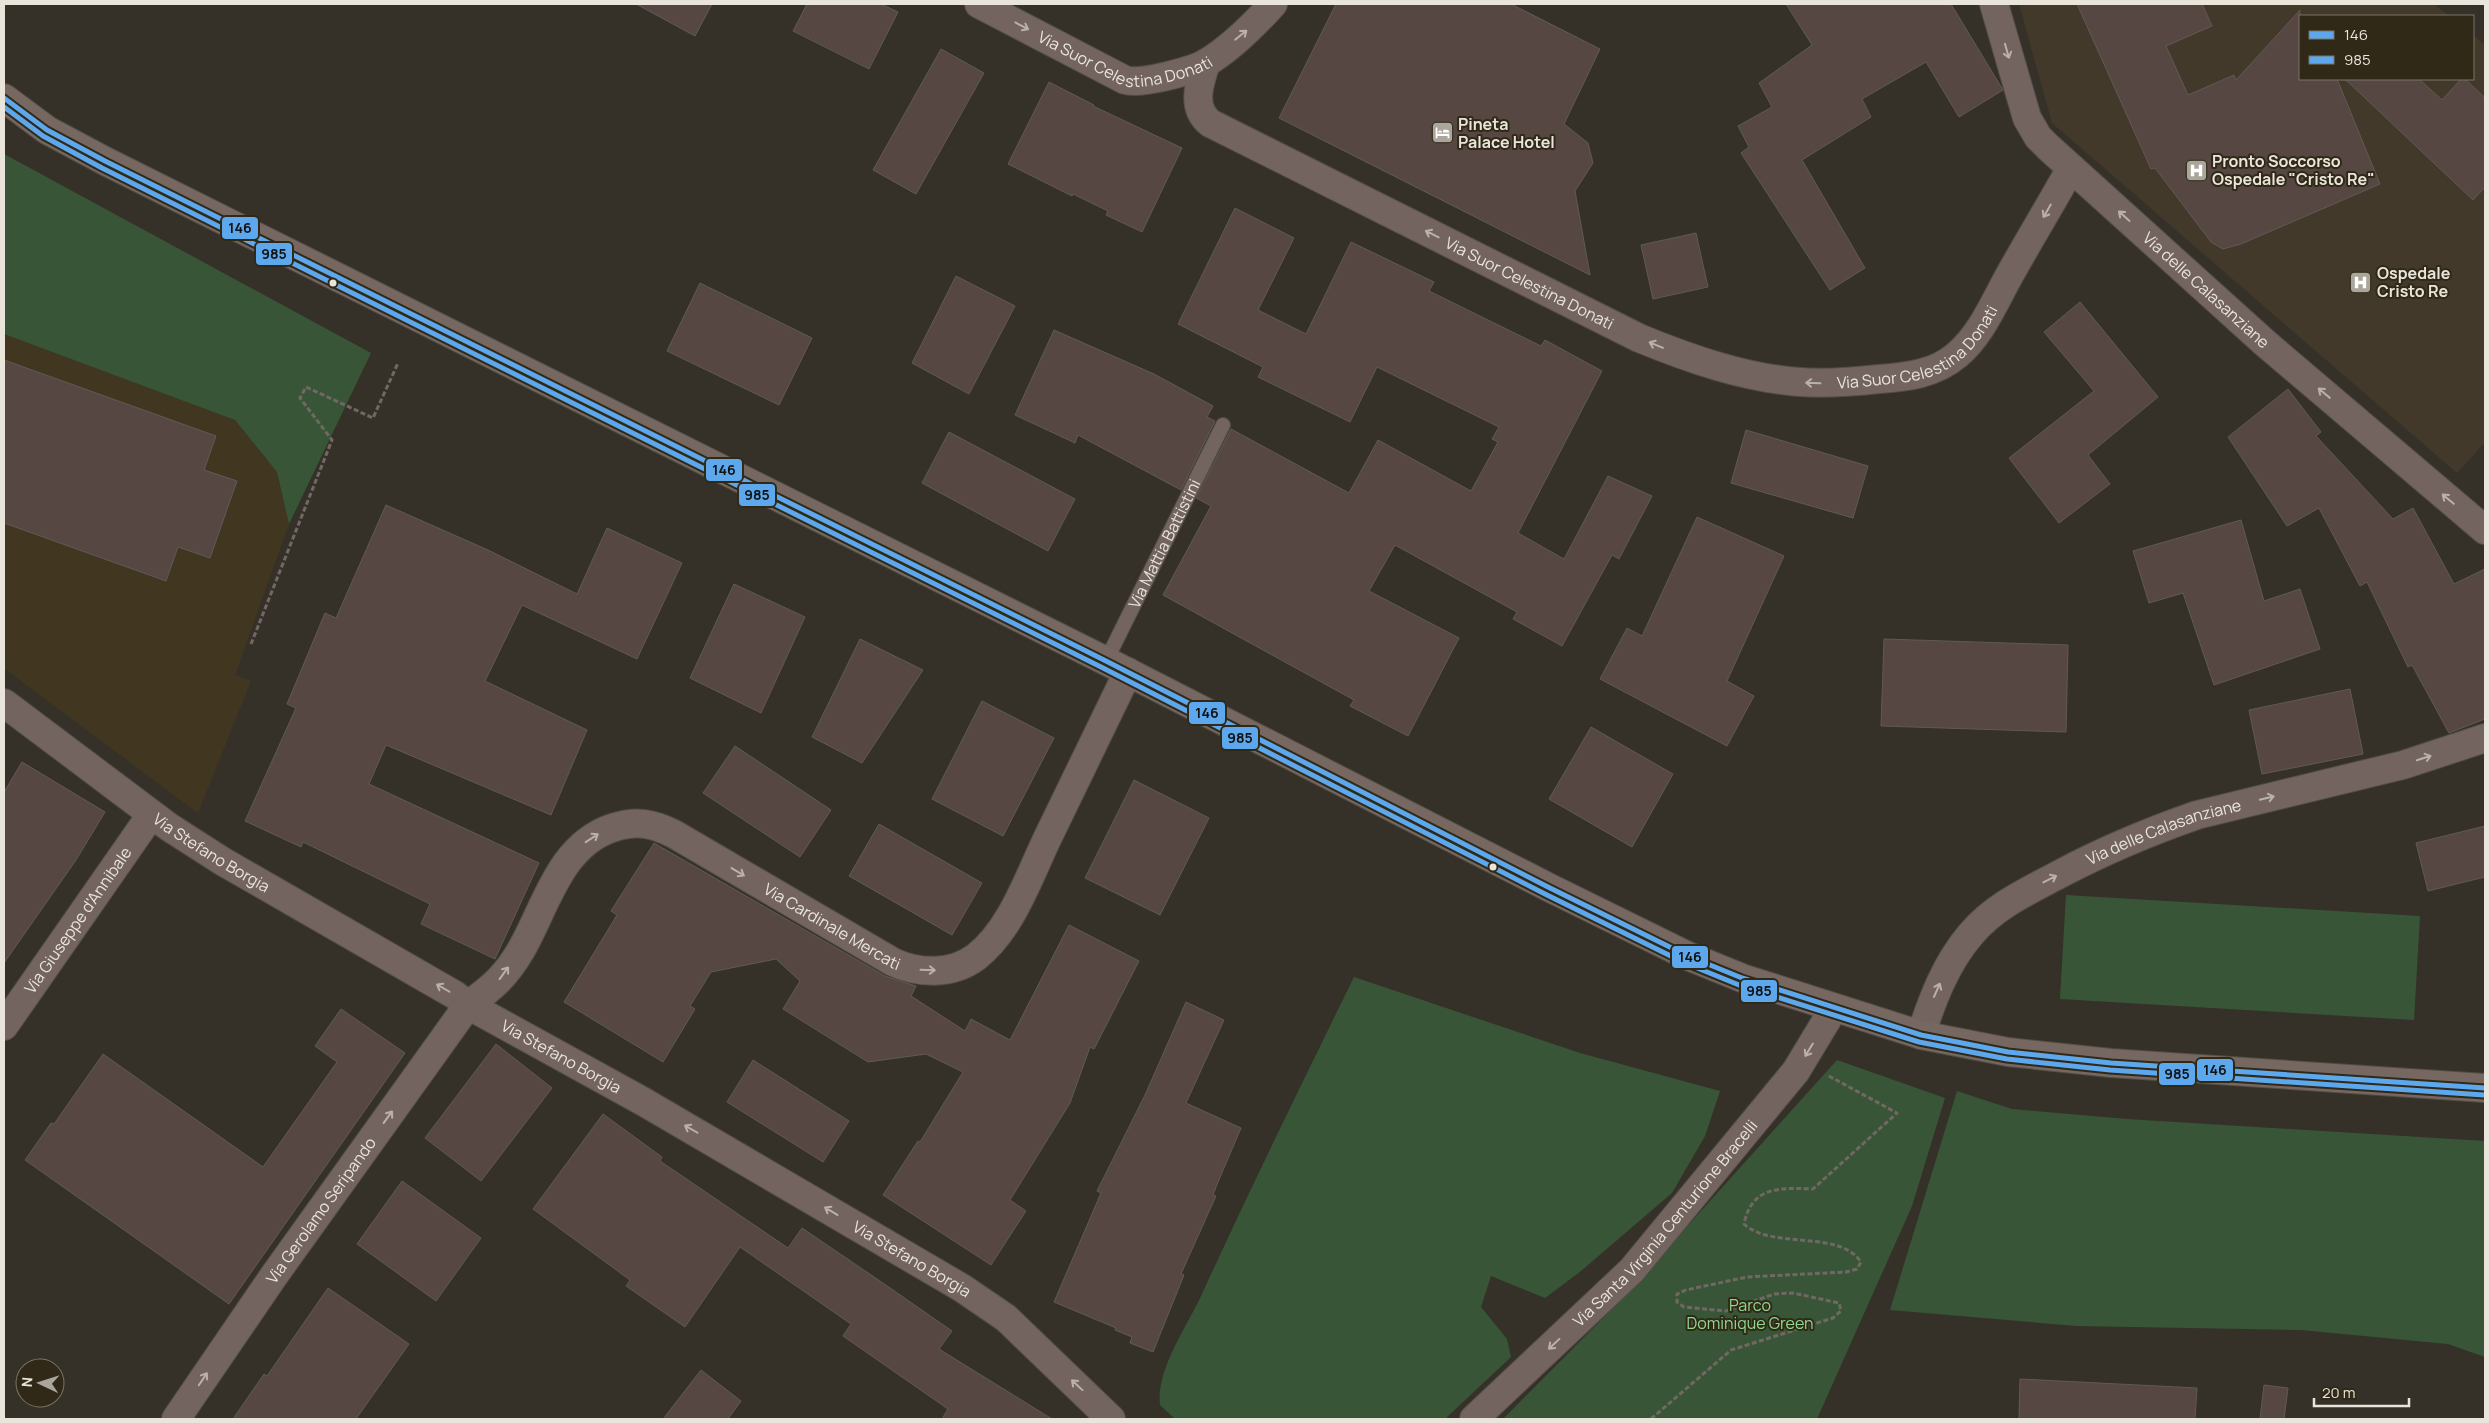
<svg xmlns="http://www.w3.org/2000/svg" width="2489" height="1423" font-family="Manrope,sans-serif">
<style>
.built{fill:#413721}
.medical{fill:#42392a}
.green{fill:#385637}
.building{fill:#564743;stroke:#605a56}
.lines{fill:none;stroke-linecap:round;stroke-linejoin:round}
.service-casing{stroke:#514d45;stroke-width:16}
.minor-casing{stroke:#514d45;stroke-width:30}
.secondary-casing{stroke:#514d45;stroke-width:30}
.path{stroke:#716863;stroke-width:3;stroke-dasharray:5 2.5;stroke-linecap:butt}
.service{stroke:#736460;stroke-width:14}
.minor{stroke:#736460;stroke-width:28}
.secondary{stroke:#766761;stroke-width:28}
.bus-1-casing{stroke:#302918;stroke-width:9}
.bus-2-casing{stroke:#302918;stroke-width:9}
.bus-1{stroke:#5da7ec;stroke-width:5}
.bus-2{stroke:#5da7ec;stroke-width:5}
.oneway{stroke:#bab1a9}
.bus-dot{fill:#e9e5da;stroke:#302918;stroke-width:2}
.labels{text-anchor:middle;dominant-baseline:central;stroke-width:4;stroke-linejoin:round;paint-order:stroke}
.street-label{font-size:16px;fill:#e9e5da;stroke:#302918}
.poi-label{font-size:16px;font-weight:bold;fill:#e9e5da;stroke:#302918;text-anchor:start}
.park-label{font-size:16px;fill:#90d88f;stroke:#302918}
.line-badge{stroke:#302918;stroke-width:2}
.pale-badge-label{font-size:14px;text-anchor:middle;font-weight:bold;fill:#111}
</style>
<rect width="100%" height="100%" fill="#353128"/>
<path class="built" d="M 4,334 L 235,420 L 277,472 L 289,524 L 235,675 L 251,681 L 198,813 L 4,668 Z"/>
<path class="medical" d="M 2019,4 L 2434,4 L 2449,16 L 2300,16 L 2300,79 L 2473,79 L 2473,35 L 2485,45 L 2485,442 L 2457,473 L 2052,123 Z"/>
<g class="green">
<path d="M 4,154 L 371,353 L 289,524 L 277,472 L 235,420 L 4,334 Z"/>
<path d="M 2066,895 L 2420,916 L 2414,1020 L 2060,999 Z"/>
<path d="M 1354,977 L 1580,1053 L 1720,1091 L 1705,1136 L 1672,1193 L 1581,1271 L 1545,1298 L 1491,1276 L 1481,1307 L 1507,1339 L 1511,1357 L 1445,1419 L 1175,1419 L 1160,1405 C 1156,1370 1186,1328 1201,1296 C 1250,1189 1302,1083 1354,977 Z"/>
<path d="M 1837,1060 L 1945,1098 L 1912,1206 L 1817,1419 L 1503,1419 L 1618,1303 Z"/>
<path d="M 1957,1091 L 2012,1109 L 2127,1119 L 2485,1141 L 2485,1357 L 2448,1344 L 2301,1330 L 2077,1326 L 1890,1310 Z"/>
</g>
<g class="building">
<path d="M 636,4 L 712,4 L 695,36 Z"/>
<path d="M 807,4 L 881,4 L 898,12 L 869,69 L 793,31 Z"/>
<path d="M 1336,4 L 1511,4 L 1600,49 L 1564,124 L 1588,143 L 1593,163 L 1575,191 L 1590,275 L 1279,118 Z"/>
<path d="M 1786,4 L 1951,4 L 2003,90 L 1959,117 L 1926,62 L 1862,99 L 1871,117 L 1802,160 L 1865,268 L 1830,290 L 1741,153 L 1749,147 L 1738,126 L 1772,107 L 1759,83 L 1812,45 Z"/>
<path d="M 2077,4 L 2202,4 L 2212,26 L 2166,46 L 2188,95 L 2234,75 L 2236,80 L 2300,10 L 2300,79 L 2337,79 L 2380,184 L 2241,244 L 2223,249 L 2211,242 L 2155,168 L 2151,169 Z"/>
<path d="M 941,49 L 984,73 L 916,194 L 873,170 Z"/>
<path d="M 2345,79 L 2419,79 L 2442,100 L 2461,79 L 2465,79 L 2485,98 L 2485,187 L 2473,200 Z"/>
<path d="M 1049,82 L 1094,105 L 1093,106 L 1182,148 L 1142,232 L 1106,215 L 1108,211 L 1073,194 L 1072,196 L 1008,164 Z"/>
<path d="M 1235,208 L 1294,238 L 1258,310 L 1306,334 L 1351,242 L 1434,282 L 1429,291 L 1541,346 L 1545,340 L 1602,371 L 1518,533 L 1564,559 L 1608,476 L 1652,496 L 1619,559 L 1612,555 L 1562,646 L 1513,619 L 1517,612 L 1395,545 L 1369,591 L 1459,638 L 1408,736 L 1350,706 L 1354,700 L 1163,595 L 1211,506 L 1196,498 L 1231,429 L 1349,493 L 1378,440 L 1471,491 L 1498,442 L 1492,439 L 1499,427 L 1377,367 L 1350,422 L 1258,377 L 1263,367 L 1178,324 Z"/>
<path d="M 1696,233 L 1708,287 L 1653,299 L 1641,245 Z"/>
<path d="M 956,276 L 1015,306 L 969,394 L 912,363 Z"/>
<path d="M 700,283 L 812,338 L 779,405 L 667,351 Z"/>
<path d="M 2080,302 L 2158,397 L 2088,455 L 2110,484 L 2059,523 L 2009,458 L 2094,391 L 2044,332 Z"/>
<path d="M 1054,330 L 1154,374 L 1213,406 L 1207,417 L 1215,421 L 1181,490 L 1078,435 L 1075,443 L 1015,415 Z"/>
<path d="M 4,360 L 216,436 L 204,470 L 237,481 L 210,558 L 178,547 L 166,581 L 4,523 Z"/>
<path d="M 2288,389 L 2321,432 L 2316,436 L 2393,519 L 2413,508 L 2454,584 L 2485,569 L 2485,719 L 2449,733 L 2412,665 L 2408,667 L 2367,582 L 2360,586 L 2319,508 L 2287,526 L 2228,437 Z"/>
<path d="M 1746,430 L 1868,466 L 1853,518 L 1731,483 Z"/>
<path d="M 949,432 L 1075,499 L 1048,551 L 922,483 Z"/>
<path d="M 386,505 L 488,550 L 577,594 L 607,528 L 682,563 L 637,659 L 522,605 L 485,681 L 587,730 L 551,815 L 386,745 L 369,784 L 539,863 L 495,959 L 421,924 L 430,904 L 303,842 L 301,847 L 245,821 L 296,708 L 287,704 L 325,613 L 336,618 Z"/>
<path d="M 1697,517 L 1784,556 L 1727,681 L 1754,696 L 1727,746 L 1600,679 L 1627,628 L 1642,636 Z"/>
<path d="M 2241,520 L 2264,601 L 2300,589 L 2320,649 L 2214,685 L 2183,593 L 2149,603 L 2133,551 Z"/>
<path d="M 734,584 L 805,617 L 761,713 L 690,678 Z"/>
<path d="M 860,639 L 923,670 L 862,763 L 812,737 Z"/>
<path d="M 1884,639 L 2068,645 L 2066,732 L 1881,726 Z"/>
<path d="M 2350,689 L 2363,754 L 2262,774 L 2249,710 Z"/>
<path d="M 982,701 L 1054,738 L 1003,836 L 932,799 Z"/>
<path d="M 1591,727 L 1673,774 L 1632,847 L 1549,799 Z"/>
<path d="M 735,746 L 831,810 L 800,857 L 703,793 Z"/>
<path d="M 22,762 L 105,812 L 76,860 L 4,963 L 4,792 Z"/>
<path d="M 1134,780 L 1209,818 L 1160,915 L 1085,878 Z"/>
<path d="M 879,824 L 982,883 L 952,935 L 849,876 Z"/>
<path d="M 2485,826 L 2485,877 L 2428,891 L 2416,843 Z"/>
<path d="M 654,843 L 885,976 L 916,986 L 911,996 L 965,1031 L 971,1019 L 1010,1040 L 1069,925 L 1139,961 L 1094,1049 L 1090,1047 L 1070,1103 L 1010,1200 L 1026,1211 L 991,1265 L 883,1195 L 918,1141 L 920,1142 L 963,1072 L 926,1054 L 868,1062 L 783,1009 L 800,981 L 776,959 L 711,972 L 690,1006 L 695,1009 L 663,1062 L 564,1002 L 617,915 L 611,911 Z"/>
<path d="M 1186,1002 L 1224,1020 L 1186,1103 L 1241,1128 L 1218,1182 L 1213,1195 L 1216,1196 L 1181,1274 L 1184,1275 L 1153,1352 L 1130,1343 L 1132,1337 L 1115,1330 L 1116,1328 L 1054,1302 L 1101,1193 L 1097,1191 L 1145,1095 Z"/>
<path d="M 341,1009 L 405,1053 L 229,1304 L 25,1160 L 51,1123 L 54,1124 L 103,1054 L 263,1167 L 337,1062 L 315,1046 Z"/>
<path d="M 496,1044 L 552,1088 L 481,1181 L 425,1138 Z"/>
<path d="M 753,1060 L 849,1121 L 823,1162 L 727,1102 Z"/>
<path d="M 603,1114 L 662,1157 L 660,1161 L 788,1248 L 802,1228 L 880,1281 L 952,1331 L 939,1349 L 1052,1419 L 942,1419 L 948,1409 L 843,1336 L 851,1324 L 740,1247 L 685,1327 L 626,1286 L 630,1280 L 533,1209 Z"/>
<path d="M 402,1181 L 481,1238 L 436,1301 L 357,1244 Z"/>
<path d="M 328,1288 L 409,1344 L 356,1419 L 233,1419 L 264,1374 L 267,1376 Z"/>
<path d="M 701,1370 L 741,1401 L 728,1419 L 663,1419 Z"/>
<path d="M 2020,1379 L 2197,1388 L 2195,1419 L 2019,1419 Z"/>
<path d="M 2264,1385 L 2288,1388 L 2284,1419 L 2260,1419 Z"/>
</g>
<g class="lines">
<defs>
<g id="service">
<path id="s1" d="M 1106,661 L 1223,425"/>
</g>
<g id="minor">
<path id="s2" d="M 979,4 L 1125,80 C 1140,85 1192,71 1206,63 C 1231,48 1254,25 1273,4"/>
<path id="s3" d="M 1994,4 L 2027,118 L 2038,137 L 2048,147 L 2265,343 L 2485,530"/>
<path id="s4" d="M 1206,63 C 1199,84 1191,108 1210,123 L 1639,338 C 1690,359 1745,378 1799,382 C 1826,384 1852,382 1879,379 C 1907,377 1935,374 1957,355 C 1981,335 1994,303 2009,276 C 2029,240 2051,204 2071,168"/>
<path id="s5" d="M 4,703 L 169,827 L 222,861 L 455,995 L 468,1005 L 644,1102 L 962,1288 L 1006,1318 L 1111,1419"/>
<path id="s6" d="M 4,1026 L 151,815"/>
<path id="s7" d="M 1921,1035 C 1932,1000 1946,963 1971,934 C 1995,906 2026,892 2058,875 C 2103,851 2148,832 2197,815 L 2403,765 L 2485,738"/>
<path id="s8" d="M 176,1419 L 273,1277 L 468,1005 C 492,988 506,976 521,950 C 546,907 559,846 612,828 C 636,820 652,823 674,834 L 893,962 C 919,974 952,975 976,957 C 1012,929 1029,876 1048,837 C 1075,782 1101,727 1128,672"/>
<path id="s9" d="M 1474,1419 L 1632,1270 L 1796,1071 L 1834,1008"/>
</g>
<path id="secondary" d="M 4,98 L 47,130 L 105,161 L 1106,661 L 1550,888 L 1688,956 L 1742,978 L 1921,1035 L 2008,1052 L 2111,1063 L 2485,1088"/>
</defs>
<use href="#service" class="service-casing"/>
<use href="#minor" class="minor-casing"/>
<use href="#secondary" class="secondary-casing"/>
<g class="path">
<path d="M 251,644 L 332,440 L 300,398 L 306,387 L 373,418 L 398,363"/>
<path d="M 1651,1419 L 1731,1350 L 1833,1318 L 1841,1311 L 1839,1303 L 1793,1293 L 1774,1294 L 1726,1311 L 1684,1307 L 1677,1302 L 1677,1294 L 1686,1290 L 1747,1277 L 1846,1272 L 1857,1269 L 1861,1262 C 1839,1229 1772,1250 1744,1224 C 1752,1185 1781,1188 1813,1189 L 1897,1113 L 1827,1075"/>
</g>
<use href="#service" class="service"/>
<use href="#minor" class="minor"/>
<use href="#secondary" class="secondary"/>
<defs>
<path id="bus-1" d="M 4,98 L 47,130 L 105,161 L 1106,661 L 1550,888 L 1688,956 L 1742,978 L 1921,1035 L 2008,1052 L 2111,1063 L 2485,1088"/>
<path id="bus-2" d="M 4,107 L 43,136 L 102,168 L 1103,668 L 1547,895 L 1685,963 L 1739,985 L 1919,1042 L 2007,1059 L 2110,1070 L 2484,1095"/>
</defs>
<use href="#bus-1" class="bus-1-casing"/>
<use href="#bus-2" class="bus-2-casing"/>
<use href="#bus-1" class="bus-1"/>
<use href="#bus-2" class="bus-2"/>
</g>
<defs><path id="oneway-shaft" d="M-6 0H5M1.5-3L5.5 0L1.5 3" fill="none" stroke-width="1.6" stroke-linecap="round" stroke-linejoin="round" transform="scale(1.25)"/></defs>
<g class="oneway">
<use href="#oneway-shaft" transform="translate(1022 26) rotate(28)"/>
<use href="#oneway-shaft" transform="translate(1241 35) rotate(-39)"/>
<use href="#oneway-shaft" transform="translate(2007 51) rotate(74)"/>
<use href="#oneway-shaft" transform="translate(2047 211) rotate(120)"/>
<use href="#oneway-shaft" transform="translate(2124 216) rotate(-138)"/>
<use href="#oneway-shaft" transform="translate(1432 234) rotate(-153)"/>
<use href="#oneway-shaft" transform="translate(1656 345) rotate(-157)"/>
<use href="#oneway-shaft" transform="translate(1813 383) rotate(-178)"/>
<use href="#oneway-shaft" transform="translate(2324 393) rotate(-140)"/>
<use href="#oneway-shaft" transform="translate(2448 499) rotate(-140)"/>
<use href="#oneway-shaft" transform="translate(2424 758) rotate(-18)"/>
<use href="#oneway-shaft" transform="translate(2267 798) rotate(-14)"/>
<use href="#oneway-shaft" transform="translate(592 838) rotate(-33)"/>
<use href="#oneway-shaft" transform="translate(738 872) rotate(31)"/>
<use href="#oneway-shaft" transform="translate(2050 879) rotate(-27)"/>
<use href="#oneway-shaft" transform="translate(928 970) rotate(2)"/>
<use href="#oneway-shaft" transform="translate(504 973) rotate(-54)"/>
<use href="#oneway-shaft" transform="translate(443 988) rotate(-150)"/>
<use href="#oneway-shaft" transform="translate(1937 990) rotate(-66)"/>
<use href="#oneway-shaft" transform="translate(1809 1050) rotate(121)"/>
<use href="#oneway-shaft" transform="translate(388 1117) rotate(-54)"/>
<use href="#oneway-shaft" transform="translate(691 1129) rotate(-150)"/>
<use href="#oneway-shaft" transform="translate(831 1211) rotate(-149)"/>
<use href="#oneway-shaft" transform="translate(1554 1344) rotate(137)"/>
<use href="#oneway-shaft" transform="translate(203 1379) rotate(-56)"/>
<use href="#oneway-shaft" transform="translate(1077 1385) rotate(-137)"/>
</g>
<defs>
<symbol id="hotel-square" viewBox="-11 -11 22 22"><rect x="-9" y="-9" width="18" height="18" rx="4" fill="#aaa69c" stroke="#302918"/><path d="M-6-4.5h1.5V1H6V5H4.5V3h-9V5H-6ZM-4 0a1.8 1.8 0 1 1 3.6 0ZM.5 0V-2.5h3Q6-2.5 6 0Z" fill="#fff"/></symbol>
<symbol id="hospital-square" viewBox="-11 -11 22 22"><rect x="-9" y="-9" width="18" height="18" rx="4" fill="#aaa69c" stroke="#302918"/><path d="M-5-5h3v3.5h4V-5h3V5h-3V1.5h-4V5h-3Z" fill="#fff"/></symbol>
</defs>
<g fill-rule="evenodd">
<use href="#hotel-square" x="1430" y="120" width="25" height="25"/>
<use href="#hospital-square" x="2184" y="158" width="25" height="25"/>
<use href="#hospital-square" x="2348" y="270" width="25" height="25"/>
</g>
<g class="bus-dot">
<circle cx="333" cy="283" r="4.5"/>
<circle cx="1493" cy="867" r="4.5"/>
</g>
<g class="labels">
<g class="street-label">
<text stroke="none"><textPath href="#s2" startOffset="161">Via Suor Celestina Donati</textPath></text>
<text stroke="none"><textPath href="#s4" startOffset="422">Via Suor Celestina Donati</textPath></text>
<text stroke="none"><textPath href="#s3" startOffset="368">Via delle Calasanziane</textPath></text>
<text stroke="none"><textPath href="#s4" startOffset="842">Via Suor Celestina Donati</textPath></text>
<text stroke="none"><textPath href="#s1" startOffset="131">Via Mattia Battistini</textPath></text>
<text stroke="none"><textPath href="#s7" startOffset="334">Via delle Calasanziane</textPath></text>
<text stroke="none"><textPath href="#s5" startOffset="256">Via Stefano Borgia</textPath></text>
<text stroke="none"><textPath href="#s6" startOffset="129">Via Giuseppe d'Annibale</textPath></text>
<text stroke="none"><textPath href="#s8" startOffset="988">Via Cardinale Mercati</textPath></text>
<text stroke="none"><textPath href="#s5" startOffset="661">Via Stefano Borgia</textPath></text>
<text stroke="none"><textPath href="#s8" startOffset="254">Via Gerolamo Seripando</textPath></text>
<text stroke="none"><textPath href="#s9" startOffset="274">Via Santa Virginia Centurione Bracelli</textPath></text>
<text stroke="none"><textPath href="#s5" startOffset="1066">Via Stefano Borgia</textPath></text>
</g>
<g class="poi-label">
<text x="1458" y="124">Pineta<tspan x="1458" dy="18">Palace Hotel</tspan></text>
<text x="2212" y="161">Pronto Soccorso<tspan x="2212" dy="18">Ospedale "Cristo Re"</tspan></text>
<text x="2377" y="273">Ospedale<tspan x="2377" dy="18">Cristo Re</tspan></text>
</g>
<g class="park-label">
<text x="1750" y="1305">Parco<tspan x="1750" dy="18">Dominique Green</tspan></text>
</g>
</g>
<g class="line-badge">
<rect x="221" y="216" width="38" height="24" rx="5" fill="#5da7ec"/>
<rect x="255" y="242" width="38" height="24" rx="5" fill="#5da7ec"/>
<rect x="705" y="458" width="38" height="24" rx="5" fill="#5da7ec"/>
<rect x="738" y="483" width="38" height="24" rx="5" fill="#5da7ec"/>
<rect x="1188" y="701" width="38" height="24" rx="5" fill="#5da7ec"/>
<rect x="1221" y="726" width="38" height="24" rx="5" fill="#5da7ec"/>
<rect x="1671" y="945" width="38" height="24" rx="5" fill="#5da7ec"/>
<rect x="1740" y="979" width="38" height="24" rx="5" fill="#5da7ec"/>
<rect x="2196" y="1058" width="38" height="24" rx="5" fill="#5da7ec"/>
<rect x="2158" y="1062" width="38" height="24" rx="5" fill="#5da7ec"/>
</g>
<g class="pale-badge-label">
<text x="240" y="233">146</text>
<text x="274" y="259">985</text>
<text x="724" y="475">146</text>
<text x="757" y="500">985</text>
<text x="1207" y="718">146</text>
<text x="1240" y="743">985</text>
<text x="1690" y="962">146</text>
<text x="1759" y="996">985</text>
<text x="2215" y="1075">146</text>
<text x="2177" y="1079">985</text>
</g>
<rect width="2489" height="1423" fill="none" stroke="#e9e5da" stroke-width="10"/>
<rect x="2299" y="15" width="175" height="65" fill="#302918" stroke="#7a7466"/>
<rect x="2309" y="31" width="25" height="8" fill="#5da7ec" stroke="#7a7466"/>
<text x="2344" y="40" font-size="15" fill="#e9e5da">146</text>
<rect x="2309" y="56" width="25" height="8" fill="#5da7ec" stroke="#7a7466"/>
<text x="2344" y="65" font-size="15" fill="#e9e5da">985</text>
<g transform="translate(40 1383) rotate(274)"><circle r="24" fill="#302918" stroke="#7a7466"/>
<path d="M0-4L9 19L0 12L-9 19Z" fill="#aaa69c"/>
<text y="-8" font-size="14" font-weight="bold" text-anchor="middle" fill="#e9e5da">N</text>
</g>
<path d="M2314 1398v8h95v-8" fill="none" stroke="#e9e5da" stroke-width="2.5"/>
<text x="2322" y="1398" font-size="15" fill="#e9e5da" stroke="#302918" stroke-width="4" paint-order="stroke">20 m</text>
</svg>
